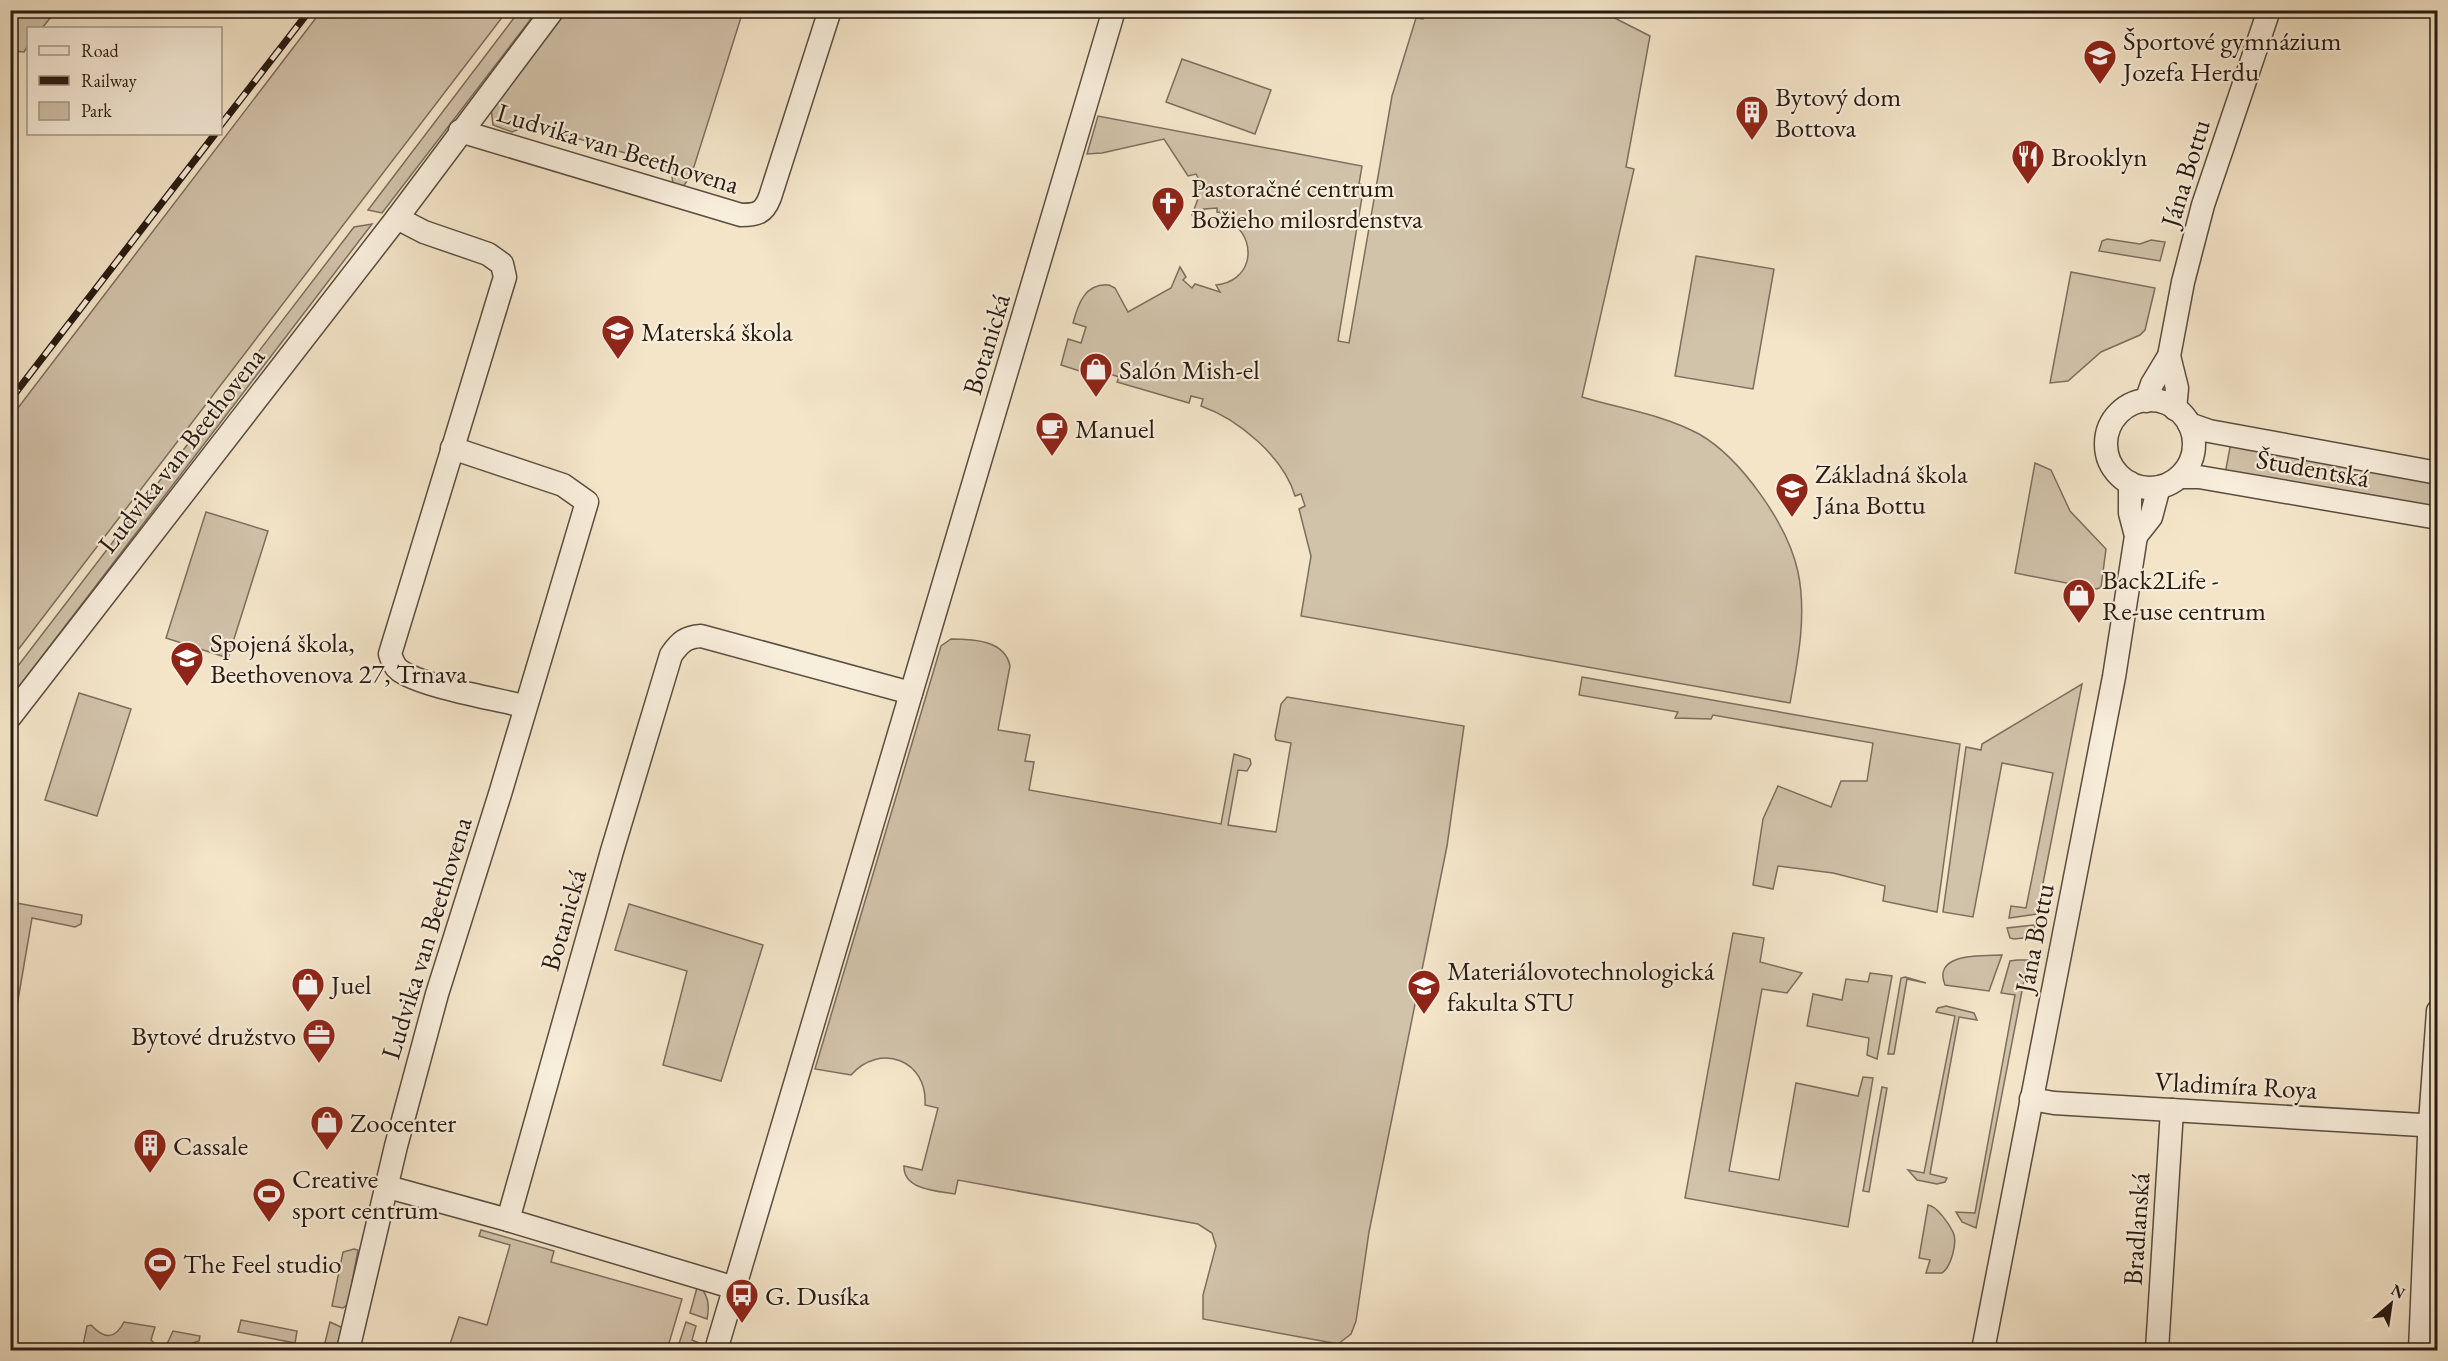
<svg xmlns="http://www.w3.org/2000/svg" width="2448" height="1361" font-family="'EB Garamond',serif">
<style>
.green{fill:#d1c2aa;stroke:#7c6e5e;stroke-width:1.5}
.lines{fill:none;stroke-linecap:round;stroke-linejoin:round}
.minor-casing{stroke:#5a4d3f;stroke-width:25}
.minor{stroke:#f8eedc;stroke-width:22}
.rail-casing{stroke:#271a11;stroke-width:7}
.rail{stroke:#f8eedc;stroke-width:4.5;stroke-dasharray:14;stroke-linecap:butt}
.labels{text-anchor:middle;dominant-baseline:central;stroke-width:4.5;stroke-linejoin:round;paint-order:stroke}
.poi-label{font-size:27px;fill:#271a11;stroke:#f8eedc;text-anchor:start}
.street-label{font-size:27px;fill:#271a11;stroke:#f8eedc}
</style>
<rect width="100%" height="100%" fill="#f4e5c9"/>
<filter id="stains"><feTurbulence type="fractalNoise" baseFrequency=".00333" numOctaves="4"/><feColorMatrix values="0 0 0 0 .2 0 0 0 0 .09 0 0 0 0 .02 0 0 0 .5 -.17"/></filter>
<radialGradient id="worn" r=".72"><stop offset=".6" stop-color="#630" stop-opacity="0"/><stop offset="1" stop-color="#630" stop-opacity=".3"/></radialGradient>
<g class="green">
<path d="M 322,10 L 507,11 L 11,659 L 11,417 Z"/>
<path d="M 520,10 L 537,11 L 382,213 L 368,210 Z"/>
<path d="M 10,11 L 11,10 L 56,11 L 42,28 L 28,28 L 28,46 L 24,52 L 11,51 Z"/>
<path d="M 565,11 L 743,11 L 692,173 L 683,187 L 673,184 L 672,177 L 674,168 L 524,122 L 522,128 L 512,132 L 493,125 L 491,108 Z"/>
<path d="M 1425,11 L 1601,11 L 1650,36 L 1626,167 L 1634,169 L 1582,397 C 1621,409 1662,414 1699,434 C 1741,458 1788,525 1798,572 C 1807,615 1798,660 1790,703 L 1301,616 L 1311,556 L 1299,509 L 1305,506 L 1301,494 L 1295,496 C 1284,457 1238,419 1201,406 L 1203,399 L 1191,396 L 1189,403 L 1117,382 L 1119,377 L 1110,374 L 1108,380 L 1061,365 L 1068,339 L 1081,343 L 1086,327 L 1073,323 C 1078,304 1085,283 1109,285 L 1115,288 L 1128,312 L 1171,288 L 1180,267 L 1186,277 L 1183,280 L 1192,288 L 1195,284 L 1220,292 L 1216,285 C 1250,282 1258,245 1235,225 L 1237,220 L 1242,222 L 1229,214 L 1217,212 L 1217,208 L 1204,209 L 1205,214 L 1195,219 L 1192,215 L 1199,196 L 1195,189 L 1202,185 L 1196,174 L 1188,176 L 1164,139 L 1102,153 L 1087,154 L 1098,116 L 1362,166 L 1359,184 L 1364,185 L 1338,341 L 1349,343 L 1392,96 L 1416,18 L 1423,19 Z"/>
<path d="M 1182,59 L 1271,90 L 1255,134 L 1166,102 Z"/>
<path d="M 372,224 L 11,697 L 11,675 L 354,227 Z"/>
<path d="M 2107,239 L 2140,244 L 2151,240 L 2165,242 L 2160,261 L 2099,251 L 2102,241 Z"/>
<path d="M 1696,256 L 1774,269 L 1753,389 L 1675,376 Z"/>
<path d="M 2071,272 L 2155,288 L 2145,330 L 2140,335 L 2101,352 L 2068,381 L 2050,383 Z"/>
<path d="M 2231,442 L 2437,480 L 2437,513 L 2225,474 Z"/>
<path d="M 2035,463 L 2051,470 L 2070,511 L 2106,549 L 2101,587 L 2097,589 L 2015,573 Z"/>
<path d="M 206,512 L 268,531 L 228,658 L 166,638 Z"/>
<path d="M 951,639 C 973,639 1005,640 1010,666 L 998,730 L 1030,735 L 1025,761 L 1034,762 L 1029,790 L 1221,824 L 1234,754 L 1250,759 L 1251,764 L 1247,771 L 1238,770 L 1228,825 L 1276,832 L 1291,743 L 1276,740 L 1275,736 L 1281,704 L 1287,697 L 1464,726 L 1447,846 L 1369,1232 L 1356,1321 L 1351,1334 L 1338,1344 L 1203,1319 L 1203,1295 L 1216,1246 L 1212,1233 L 1198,1224 L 958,1180 L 955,1194 C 938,1191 903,1190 904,1166 L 922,1170 L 938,1108 L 925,1105 C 928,1060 880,1042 851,1075 L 815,1069 L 941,646 Z"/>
<path d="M 1582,677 L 1960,744 L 1937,912 L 1883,901 L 1885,886 L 1833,873 L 1778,866 L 1773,889 L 1753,885 L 1763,819 L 1778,786 L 1831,807 L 1841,781 L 1867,781 L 1873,743 L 1713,715 L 1711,719 L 1675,718 L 1678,712 L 1579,695 Z"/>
<path d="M 2082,684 L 2037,914 L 2009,918 L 2011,906 L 2026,908 L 2053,773 L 2002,763 L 1973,917 L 1943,912 L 1966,747 L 1981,750 L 1982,744 Z"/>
<path d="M 79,693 L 131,709 L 97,816 L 45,800 Z"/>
<path d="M 11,902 L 82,915 L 81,924 L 75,927 L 32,918 L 11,1041 Z"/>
<path d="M 629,904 L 763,945 L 721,1081 L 663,1065 L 687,971 L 615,950 Z"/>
<path d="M 2035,925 L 2033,937 L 2014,939 L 2010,938 L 2007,928 Z"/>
<path d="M 1733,933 L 1764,938 L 1760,962 L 1802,973 L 1787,993 L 1762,989 L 1729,1171 L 1779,1180 L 1796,1083 L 1858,1096 L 1863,1077 L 1873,1078 L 1848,1227 L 1685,1198 Z"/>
<path d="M 2002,955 L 1989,991 L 1945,985 C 1932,952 1983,956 2002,955 Z"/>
<path d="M 2017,960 L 2028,960 L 1976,1228 L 1962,1222 L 1956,1212 L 1975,1213 L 2015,995 L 2001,993 L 2010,961 Z"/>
<path d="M 1870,973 L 1892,976 L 1877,1059 L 1867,1055 L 1869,1038 L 1807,1026 L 1813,994 L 1842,1000 L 1846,979 L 1868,982 Z"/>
<path d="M 1905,977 L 1926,983 L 1907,979 L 1894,1054 L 1888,1054 L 1901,978 Z"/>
<path d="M 1946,1006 L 1974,1013 L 1977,1020 L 1959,1017 L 1930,1174 L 1947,1178 L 1945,1182 L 1937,1184 L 1917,1180 L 1908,1170 L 1924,1173 L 1955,1016 L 1936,1012 L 1938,1008 Z"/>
<path d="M 1882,1087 L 1887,1088 L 1869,1192 L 1863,1191 Z"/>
<path d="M 1928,1205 C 1937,1206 1949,1224 1953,1232 C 1958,1242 1951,1267 1942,1273 L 1926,1273 L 1930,1260 L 1919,1258 Z"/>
<path d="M 481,1230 L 554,1251 L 551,1262 L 682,1299 L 667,1350 L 448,1350 L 459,1317 L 487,1325 L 510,1245 L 479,1236 Z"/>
<path d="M 354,1249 L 358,1250 L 348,1304 L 343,1308 L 332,1306 L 343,1252 Z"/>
<path d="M 698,1284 C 708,1295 710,1304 707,1319 L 690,1313 Z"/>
<path d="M 241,1320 L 297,1331 L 295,1343 L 238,1332 Z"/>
<path d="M 124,1322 L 155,1327 L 151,1340 L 158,1347 L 167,1344 L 173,1331 L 200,1336 L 199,1341 L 172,1350 L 82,1350 L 87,1326 L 91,1325 C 104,1339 115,1340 124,1322 Z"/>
<path d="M 330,1322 L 343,1328 L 338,1350 L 324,1347 Z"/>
<path d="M 686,1322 L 696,1326 L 692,1340 L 699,1343 L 697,1350 L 677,1350 Z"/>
</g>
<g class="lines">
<defs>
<g id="minor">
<path d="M 460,131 L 741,215 C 757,215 764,213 770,197 L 830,10"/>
<path d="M 397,218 L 424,232 L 488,254 L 502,264 L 505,277 L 390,654 C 392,660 394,666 399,670 C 420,686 495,699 524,706"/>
<path d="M 2169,356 L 2177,388 L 2175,409"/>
<circle cx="2150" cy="444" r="44"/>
<path d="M 2146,401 L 2152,384 L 2169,356 L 2183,282 L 2203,205 L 2269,10"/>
<path d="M 2189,424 L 2209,431 L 2438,473"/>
<path d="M 2179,477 L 2199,477 L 2438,518"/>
<path d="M 2136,536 L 2151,517 L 2159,487"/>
<path d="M 10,717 L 397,218 L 553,10"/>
<path d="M 2031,1099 L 2054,1103 L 2438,1126"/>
<path d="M 388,1187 L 508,1220"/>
<path d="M 735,1288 L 508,1220 L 612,851 L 671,655 C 680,642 686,637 701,636 L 911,693"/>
<path d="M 348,1350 L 396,1146 L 437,994 L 500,794 L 587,502 L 563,485 L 452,448"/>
<path d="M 716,1350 L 1114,10"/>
<path d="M 1983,1350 L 2114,677 L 2136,536 L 2130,513 L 2130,483"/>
<path d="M 2157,1350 L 2172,1110"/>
<path d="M 2420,1350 L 2429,1137 L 2438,1011"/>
</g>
</defs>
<use href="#minor" class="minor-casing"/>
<use href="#minor" class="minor"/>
<defs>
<g id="rail">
<path d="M 220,126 L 310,10"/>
<path d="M 10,400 L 215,134"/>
</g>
</defs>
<use href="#rail" class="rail-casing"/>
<use href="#rail" class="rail"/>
</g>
<defs>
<symbol id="school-pin" viewBox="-11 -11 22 30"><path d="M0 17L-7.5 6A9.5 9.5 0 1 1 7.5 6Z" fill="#8f2418" stroke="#f8eedc"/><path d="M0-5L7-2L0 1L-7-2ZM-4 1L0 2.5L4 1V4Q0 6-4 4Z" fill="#fff"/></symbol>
<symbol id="building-pin" viewBox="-11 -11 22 30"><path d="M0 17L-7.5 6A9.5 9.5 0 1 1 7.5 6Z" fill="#8f2418" stroke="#f8eedc"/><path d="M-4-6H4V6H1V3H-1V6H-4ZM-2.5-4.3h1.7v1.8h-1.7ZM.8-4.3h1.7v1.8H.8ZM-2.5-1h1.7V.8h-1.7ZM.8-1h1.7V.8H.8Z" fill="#fff"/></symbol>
<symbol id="restaurant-pin" viewBox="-11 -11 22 30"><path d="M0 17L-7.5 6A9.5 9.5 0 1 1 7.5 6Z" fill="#8f2418" stroke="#f8eedc"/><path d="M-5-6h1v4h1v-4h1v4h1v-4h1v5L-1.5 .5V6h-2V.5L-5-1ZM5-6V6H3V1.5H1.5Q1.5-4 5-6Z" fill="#fff"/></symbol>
<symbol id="church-pin" viewBox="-11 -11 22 30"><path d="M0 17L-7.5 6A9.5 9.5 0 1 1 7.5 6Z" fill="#8f2418" stroke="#f8eedc"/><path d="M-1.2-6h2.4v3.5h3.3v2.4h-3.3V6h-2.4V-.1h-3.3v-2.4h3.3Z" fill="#fff"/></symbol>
<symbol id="shop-pin" viewBox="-11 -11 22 30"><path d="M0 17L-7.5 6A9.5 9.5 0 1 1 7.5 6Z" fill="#8f2418" stroke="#f8eedc"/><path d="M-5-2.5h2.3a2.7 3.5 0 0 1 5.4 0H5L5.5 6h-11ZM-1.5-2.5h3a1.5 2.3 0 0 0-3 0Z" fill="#fff"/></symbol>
<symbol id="cafe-pin" viewBox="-11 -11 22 30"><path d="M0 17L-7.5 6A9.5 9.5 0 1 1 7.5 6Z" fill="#8f2418" stroke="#f8eedc"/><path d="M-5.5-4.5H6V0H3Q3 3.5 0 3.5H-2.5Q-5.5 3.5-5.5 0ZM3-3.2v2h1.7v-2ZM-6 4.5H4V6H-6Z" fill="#fff"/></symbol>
<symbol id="university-pin" viewBox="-11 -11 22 30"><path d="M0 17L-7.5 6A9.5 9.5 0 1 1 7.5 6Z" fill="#8f2418" stroke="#f8eedc"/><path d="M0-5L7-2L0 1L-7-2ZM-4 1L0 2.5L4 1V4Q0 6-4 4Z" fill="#fff"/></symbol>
<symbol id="office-pin" viewBox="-11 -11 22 30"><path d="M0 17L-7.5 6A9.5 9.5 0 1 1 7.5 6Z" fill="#8f2418" stroke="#f8eedc"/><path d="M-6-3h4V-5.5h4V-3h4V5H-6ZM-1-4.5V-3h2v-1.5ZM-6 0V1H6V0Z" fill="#fff"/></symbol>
<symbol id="stadium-pin" viewBox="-11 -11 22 30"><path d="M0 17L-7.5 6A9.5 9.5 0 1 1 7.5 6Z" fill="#8f2418" stroke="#f8eedc"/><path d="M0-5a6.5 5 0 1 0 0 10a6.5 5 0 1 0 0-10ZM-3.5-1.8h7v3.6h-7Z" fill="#fff"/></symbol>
<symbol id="bus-pin" viewBox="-11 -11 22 30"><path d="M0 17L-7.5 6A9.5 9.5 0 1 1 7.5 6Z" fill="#8f2418" stroke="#f8eedc"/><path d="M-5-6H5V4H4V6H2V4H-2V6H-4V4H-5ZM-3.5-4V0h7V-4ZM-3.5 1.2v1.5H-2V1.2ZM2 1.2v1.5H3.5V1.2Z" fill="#fff"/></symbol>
</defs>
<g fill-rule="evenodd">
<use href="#school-pin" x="2081" y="37" width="38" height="52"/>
<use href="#building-pin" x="1733" y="93" width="38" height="52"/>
<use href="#restaurant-pin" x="2009" y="137" width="38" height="52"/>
<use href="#church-pin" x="1149" y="184" width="38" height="52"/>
<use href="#school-pin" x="599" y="312" width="38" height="52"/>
<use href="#shop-pin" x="1077" y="350" width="38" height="52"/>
<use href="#cafe-pin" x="1033" y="409" width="38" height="52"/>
<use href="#school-pin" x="1773" y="470" width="38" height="52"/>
<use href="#shop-pin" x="2060" y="576" width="38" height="52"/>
<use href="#school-pin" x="168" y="639" width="38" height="52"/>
<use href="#shop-pin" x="289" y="965" width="38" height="52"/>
<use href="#university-pin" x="1405" y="967" width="38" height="52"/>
<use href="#office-pin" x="300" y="1016" width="38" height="52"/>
<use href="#shop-pin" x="308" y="1103" width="38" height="52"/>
<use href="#building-pin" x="131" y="1126" width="38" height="52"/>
<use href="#stadium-pin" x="250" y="1175" width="38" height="52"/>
<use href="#stadium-pin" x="141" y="1244" width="38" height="52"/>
<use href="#bus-pin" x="723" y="1276" width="38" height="52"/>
</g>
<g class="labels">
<g class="poi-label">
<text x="2123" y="40">Športové gymnázium<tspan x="2123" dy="31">Jozefa Herdu</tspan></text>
<text x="1775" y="96">Bytový dom<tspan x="1775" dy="31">Bottova</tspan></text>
<text x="2051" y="156">Brooklyn</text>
<text x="1191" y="187">Pastoračné centrum<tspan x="1191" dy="31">Božieho milosrdenstva</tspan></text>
<text x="641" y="331">Materská škola</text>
<text x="1119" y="369">Salón Mish-el</text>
<text x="1075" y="428">Manuel</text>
<text x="1815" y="473">Základná škola<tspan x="1815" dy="31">Jána Bottu</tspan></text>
<text x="2102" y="579">Back2Life -<tspan x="2102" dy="31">Re-use centrum</tspan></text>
<text x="210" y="642">Spojená škola,<tspan x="210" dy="31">Beethovenova 27, Trnava</tspan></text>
<text x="1447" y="970">Materiálovotechnologická<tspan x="1447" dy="31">fakulta STU</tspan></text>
<text x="331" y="984">Juel</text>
<text x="296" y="1035" text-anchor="end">Bytové družstvo</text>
<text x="350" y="1122">Zoocenter</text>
<text x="173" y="1145">Cassale</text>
<text x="292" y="1178">Creative<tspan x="292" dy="31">sport centrum</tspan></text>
<text x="183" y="1263">The Feel studio</text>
<text x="765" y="1295">G. Dusíka</text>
</g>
<g class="street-label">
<text transform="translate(618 148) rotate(17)">Ludvika van Beethovena</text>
<text transform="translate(2185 173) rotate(-73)">Jána Bottu</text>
<text transform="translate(986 344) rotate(-73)">Botanická</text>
<text transform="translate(181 450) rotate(-52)">Ludvika van Beethovena</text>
<text transform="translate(2313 468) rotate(10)">Študentská</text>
<text transform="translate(563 920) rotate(-74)">Botanická</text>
<text transform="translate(426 938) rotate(-73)">Ludvika van Beethovena</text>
<text transform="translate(2034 938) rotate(-79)">Jána Bottu</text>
<text transform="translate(2236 1085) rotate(3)">Vladimíra Roya</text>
<text transform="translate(2136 1229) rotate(-86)">Bradlanská</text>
</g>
</g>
<rect width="2448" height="1361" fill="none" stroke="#f4e5c9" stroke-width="36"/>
<rect x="12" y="12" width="2424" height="1337" fill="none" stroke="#271a11" stroke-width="3"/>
<rect x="18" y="18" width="2412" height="1325" fill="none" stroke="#271a11" stroke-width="1.5"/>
<rect x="27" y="27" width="195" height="108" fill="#f8eedc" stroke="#a4998b" stroke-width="1.5"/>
<rect x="39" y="46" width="30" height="9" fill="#f8eedc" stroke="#a4998b" stroke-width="1.5"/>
<text x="81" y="57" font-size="18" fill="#271a11">Road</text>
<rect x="39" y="76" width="30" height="9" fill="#271a11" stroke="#a4998b" stroke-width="1.5"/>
<text x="81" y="87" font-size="18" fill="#271a11">Railway</text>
<rect x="39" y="102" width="30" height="18" fill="#d1c2aa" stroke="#a4998b" stroke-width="1.5"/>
<text x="81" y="117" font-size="18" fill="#271a11">Park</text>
<g transform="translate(2391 1304) rotate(29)" stroke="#f8eedc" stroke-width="4.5" paint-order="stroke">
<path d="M0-4.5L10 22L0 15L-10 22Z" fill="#271a11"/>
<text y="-9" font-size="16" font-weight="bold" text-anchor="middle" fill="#271a11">N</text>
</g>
<rect width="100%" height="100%" filter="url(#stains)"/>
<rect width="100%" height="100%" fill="url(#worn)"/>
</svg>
